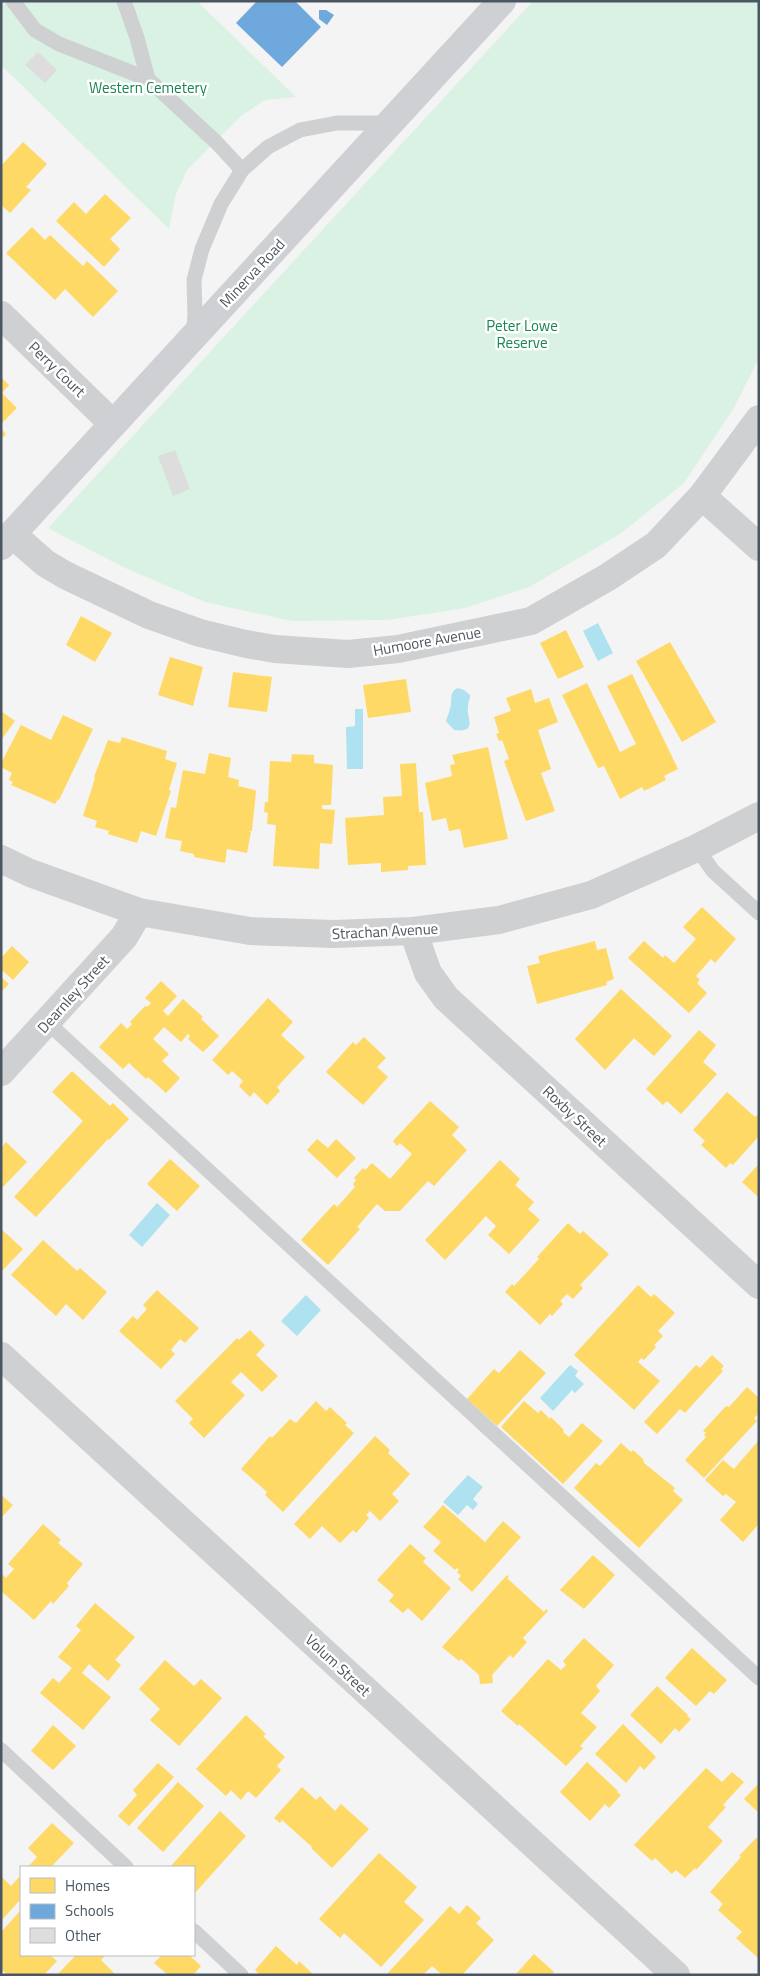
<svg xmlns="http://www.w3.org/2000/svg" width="760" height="1976" font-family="'Titillium Web',sans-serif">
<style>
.green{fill:#d9f2e3}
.water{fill:#aee2f0}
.homes{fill:#ffd966}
.schools{fill:#6fa8dc}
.building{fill:#ddddde}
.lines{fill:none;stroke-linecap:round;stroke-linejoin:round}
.lane{stroke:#ced0d2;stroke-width:15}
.street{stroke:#ced0d2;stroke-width:28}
.secondary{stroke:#ced0d4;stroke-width:28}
.labels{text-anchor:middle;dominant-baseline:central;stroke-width:5;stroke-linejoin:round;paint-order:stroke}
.park-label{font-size:15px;fill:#17864f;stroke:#fff}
.street-label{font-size:15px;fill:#4a5661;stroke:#fff}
</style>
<rect width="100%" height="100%" fill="#f4f4f4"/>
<g class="green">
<path d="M 1,1 L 197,1 L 296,97 L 265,100 L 241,116 L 187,170 L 176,194 L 169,229 L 1,65 Z"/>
<path d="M 533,1 L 759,1 L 759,358 L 734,408 L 684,483 L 620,534 L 529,587 L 465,608 L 387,620 L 292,621 L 205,602 L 123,567 L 48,528 Z"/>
</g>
<g class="water">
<path d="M 598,623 L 613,653 L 598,661 L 583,631 Z"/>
<path d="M 458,688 L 464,690 L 470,695 C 470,700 468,702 468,707 C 466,718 479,733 454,730 L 446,721 C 447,717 449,713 450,709 C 453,701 448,692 458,688 Z"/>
<path d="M 355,709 L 363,709 L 363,769 L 347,769 L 346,727 L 355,726 Z"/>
<path d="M 157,1203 L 170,1215 L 142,1247 L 129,1235 Z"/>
<path d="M 306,1295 L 321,1310 L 297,1336 L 281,1321 Z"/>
<path d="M 570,1365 L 578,1371 L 575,1376 L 584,1384 L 575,1393 L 572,1390 L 553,1411 L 540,1398 Z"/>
<path d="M 468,1475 L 483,1487 L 473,1499 L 478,1504 L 473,1510 L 467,1505 L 458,1515 L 443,1502 Z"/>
</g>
<g class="homes">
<path d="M 23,142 L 47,164 L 26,187 L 31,190 L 10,213 L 1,205 L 1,166 Z"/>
<path d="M 105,194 L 131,218 L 110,239 L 120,249 L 104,267 L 56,221 L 74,202 L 86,214 Z"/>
<path d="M 32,227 L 45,240 L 50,235 L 83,266 L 87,261 L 118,291 L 93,317 L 65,289 L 55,300 L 6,253 Z"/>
<path d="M 1,377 L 9,385 L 2,393 L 17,408 L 1,424 Z"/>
<path d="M 1,429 L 6,434 L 1,439 Z"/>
<path d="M 81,616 L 112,633 L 95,662 L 66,645 Z"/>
<path d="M 566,630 L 584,667 L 558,679 L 540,643 Z"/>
<path d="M 670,642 L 716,722 L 682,742 L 636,661 Z"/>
<path d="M 170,657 L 203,667 L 193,706 L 158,695 Z"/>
<path d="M 233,672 L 272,677 L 267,712 L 228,707 Z"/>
<path d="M 632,674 L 678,769 L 664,776 L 666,780 L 644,791 L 642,787 L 620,799 L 604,766 L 598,768 L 562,695 L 587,683 L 620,752 L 636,744 L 607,686 Z"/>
<path d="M 406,679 L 411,712 L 368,718 L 363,685 Z"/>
<path d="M 531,689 L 535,703 L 549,698 L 558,722 L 538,730 L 551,769 L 541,773 L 555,811 L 526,821 L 504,761 L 509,759 L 502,740 L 499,741 L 496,734 L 499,733 L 494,717 L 511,711 L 506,698 Z"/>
<path d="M 1,711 L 15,721 L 1,740 Z"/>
<path d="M 63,715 L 93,729 L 59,800 L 58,799 L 55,804 L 11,785 L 13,782 L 9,780 L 12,773 L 1,767 L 1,763 L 21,725 L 51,740 Z"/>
<path d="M 122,737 L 167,751 L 165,759 L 177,763 L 169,790 L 171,791 L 156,836 L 141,831 L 137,843 L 108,834 L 109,831 L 95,827 L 97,821 L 83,816 L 95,778 L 94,777 L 108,740 L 120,743 Z"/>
<path d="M 488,747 L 508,839 L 464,848 L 460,829 L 449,831 L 446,818 L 432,821 L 425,783 L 452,776 L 450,765 L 455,764 L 452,755 Z"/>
<path d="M 209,753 L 231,758 L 228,777 L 239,780 L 238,786 L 255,790 L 256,791 L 252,831 L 248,832 L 251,832 L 247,853 L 227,849 L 225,863 L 194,857 L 194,854 L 180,851 L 182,841 L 165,838 L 171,807 L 176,808 L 183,770 L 205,774 Z"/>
<path d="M 292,754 L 314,755 L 314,763 L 333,765 L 331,805 L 322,805 L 322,809 L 335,810 L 332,844 L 320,843 L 319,869 L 273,866 L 276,825 L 267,824 L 268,813 L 264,812 L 265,802 L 268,802 L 270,761 L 291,762 Z"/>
<path d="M 416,763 L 419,812 L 423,812 L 426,865 L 408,866 L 408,870 L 381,872 L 381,863 L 348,865 L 345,818 L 384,815 L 383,797 L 402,796 L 400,764 Z"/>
<path d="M 702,907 L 736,939 L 715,963 L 711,959 L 696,976 L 700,980 L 697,983 L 707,993 L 689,1013 L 628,958 L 644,941 L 663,958 L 665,955 L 674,963 L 696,939 L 683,927 Z"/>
<path d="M 595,941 L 597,950 L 606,948 L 614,979 L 606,982 L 607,985 L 537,1004 L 527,966 L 540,963 L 538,956 Z"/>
<path d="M 12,946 L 29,962 L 13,980 L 3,971 L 1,973 L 1,958 Z"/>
<path d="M 1,977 L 9,984 L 1,992 Z"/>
<path d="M 161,981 L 177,996 L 163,1011 L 168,1016 L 183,999 L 203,1017 L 201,1019 L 219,1036 L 203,1052 L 188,1039 L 190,1036 L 188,1034 L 181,1042 L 164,1027 L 153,1039 L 169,1054 L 162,1061 L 180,1078 L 166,1093 L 148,1077 L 146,1079 L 129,1063 L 123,1069 L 99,1047 L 121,1023 L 127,1029 L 132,1024 L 130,1022 L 145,1006 L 147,1007 L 151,1003 L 145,998 Z"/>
<path d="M 621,989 L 672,1036 L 654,1056 L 634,1038 L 605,1070 L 575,1039 Z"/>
<path d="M 268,998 L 293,1022 L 281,1035 L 305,1057 L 277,1087 L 280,1091 L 267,1105 L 254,1092 L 250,1097 L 239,1086 L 243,1081 L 232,1071 L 228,1075 L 212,1060 Z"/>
<path d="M 699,1030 L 716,1045 L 703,1062 L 717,1074 L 681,1114 L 667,1101 L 663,1105 L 646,1089 Z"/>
<path d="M 364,1037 L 386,1058 L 377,1067 L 388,1077 L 363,1105 L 326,1072 L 353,1042 L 356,1045 Z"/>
<path d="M 72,1071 L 110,1106 L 113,1103 L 129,1119 L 109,1140 L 108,1139 L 36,1217 L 14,1197 L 83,1121 L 52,1092 Z"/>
<path d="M 727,1092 L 755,1117 L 757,1115 L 759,1117 L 759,1136 L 733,1165 L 730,1163 L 726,1168 L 701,1145 L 705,1141 L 693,1130 Z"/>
<path d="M 430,1101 L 459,1127 L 452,1135 L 467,1150 L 434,1186 L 428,1181 L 400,1211 L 385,1211 L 377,1204 L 357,1227 L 360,1229 L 328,1265 L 301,1240 L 334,1204 L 337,1207 L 355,1187 L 353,1184 L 356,1180 L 354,1178 L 363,1168 L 365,1170 L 372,1163 L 390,1179 L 412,1154 L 400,1143 L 397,1146 L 393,1141 Z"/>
<path d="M 317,1139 L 328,1148 L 336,1139 L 356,1158 L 337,1178 L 307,1150 Z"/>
<path d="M 6,1142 L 27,1162 L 1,1189 L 1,1148 Z"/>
<path d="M 170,1159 L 200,1186 L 177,1211 L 147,1184 Z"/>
<path d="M 500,1160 L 520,1179 L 515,1185 L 534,1202 L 528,1209 L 540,1220 L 509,1254 L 488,1235 L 496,1226 L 486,1216 L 445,1260 L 425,1240 Z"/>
<path d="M 759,1164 L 759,1194 L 757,1196 L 742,1182 Z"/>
<path d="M 568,1223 L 580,1234 L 583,1231 L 609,1254 L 580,1285 L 583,1288 L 573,1299 L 567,1294 L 560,1301 L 563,1304 L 552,1316 L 550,1314 L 540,1325 L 505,1292 L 512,1284 L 514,1286 L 539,1259 L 537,1257 Z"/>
<path d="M 1,1229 L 23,1249 L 1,1272 Z"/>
<path d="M 43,1240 L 77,1271 L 80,1268 L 107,1292 L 83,1320 L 66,1304 L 56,1316 L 11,1275 Z"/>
<path d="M 638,1285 L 651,1297 L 654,1294 L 675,1313 L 658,1331 L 663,1336 L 654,1345 L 656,1347 L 644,1360 L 641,1358 L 638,1362 L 660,1381 L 634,1410 L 574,1355 Z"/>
<path d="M 157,1290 L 199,1328 L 185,1343 L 180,1339 L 171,1350 L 175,1354 L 161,1369 L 119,1331 L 133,1316 L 137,1320 L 147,1309 L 143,1305 Z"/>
<path d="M 250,1330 L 265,1345 L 256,1355 L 278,1376 L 262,1392 L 241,1372 L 231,1382 L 245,1395 L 204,1438 L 189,1423 L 193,1419 L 175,1401 L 237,1338 L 239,1340 Z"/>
<path d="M 520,1350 L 546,1373 L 497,1426 L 467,1399 L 494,1369 L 499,1373 Z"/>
<path d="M 712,1355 L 724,1366 L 721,1369 L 723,1371 L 685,1413 L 680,1409 L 657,1434 L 644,1422 L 696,1365 L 700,1368 Z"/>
<path d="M 747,1387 L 759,1398 L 759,1413 L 754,1418 L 757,1421 L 704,1478 L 685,1460 L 706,1437 L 704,1435 L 706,1433 L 703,1431 L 726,1406 L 729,1407 Z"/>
<path d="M 316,1401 L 326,1411 L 330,1407 L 347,1423 L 345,1425 L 354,1433 L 283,1512 L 265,1495 L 267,1492 L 241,1469 L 270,1436 L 272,1438 L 290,1419 L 296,1423 Z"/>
<path d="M 524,1401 L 538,1413 L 541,1410 L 550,1419 L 551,1417 L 564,1430 L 563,1432 L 569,1437 L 582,1423 L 603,1441 L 563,1484 L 501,1427 Z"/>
<path d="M 375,1436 L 390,1450 L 388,1453 L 410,1474 L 392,1494 L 399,1501 L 380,1521 L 370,1511 L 366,1515 L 369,1518 L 356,1533 L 353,1530 L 340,1543 L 322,1526 L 310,1539 L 294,1524 Z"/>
<path d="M 759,1440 L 759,1528 L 757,1526 L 743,1542 L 720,1520 L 736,1502 L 726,1494 L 723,1496 L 705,1480 L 723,1460 L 734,1469 Z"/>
<path d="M 621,1443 L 631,1452 L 633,1450 L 643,1459 L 644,1463 L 675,1488 L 673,1491 L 683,1500 L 639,1548 L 574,1488 L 596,1463 L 600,1466 Z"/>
<path d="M 1,1495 L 13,1505 L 1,1518 Z"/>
<path d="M 443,1505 L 485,1542 L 503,1521 L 521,1537 L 472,1592 L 458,1579 L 461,1576 L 457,1572 L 459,1570 L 457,1568 L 455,1570 L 433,1551 L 441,1542 L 423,1527 Z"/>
<path d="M 43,1524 L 61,1540 L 58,1543 L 83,1564 L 67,1583 L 69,1586 L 53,1604 L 51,1601 L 34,1620 L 1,1591 L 1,1573 L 6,1578 L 14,1569 L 8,1564 Z"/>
<path d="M 410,1544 L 426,1558 L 423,1562 L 451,1588 L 422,1621 L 408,1608 L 403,1613 L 389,1601 L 394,1595 L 377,1580 Z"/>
<path d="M 593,1555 L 615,1575 L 584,1609 L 560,1590 Z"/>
<path d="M 507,1575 L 509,1577 L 507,1578 L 544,1612 L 546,1609 L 548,1611 L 523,1638 L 527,1642 L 513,1658 L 510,1655 L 492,1675 L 493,1683 L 480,1684 L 479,1675 L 461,1659 L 459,1661 L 442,1647 Z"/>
<path d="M 95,1603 L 135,1637 L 115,1660 L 121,1665 L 108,1681 L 89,1664 L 82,1673 L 111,1697 L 83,1730 L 40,1693 L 53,1678 L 59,1683 L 72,1668 L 58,1657 L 81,1630 L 76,1626 Z"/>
<path d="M 584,1638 L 614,1665 L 596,1686 L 600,1691 L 581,1713 L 597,1727 L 580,1746 L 583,1748 L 566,1766 L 519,1724 L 518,1726 L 501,1711 L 548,1659 L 561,1670 L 566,1665 L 563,1661 Z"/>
<path d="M 692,1648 L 727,1680 L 714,1694 L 710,1691 L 696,1706 L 665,1678 Z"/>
<path d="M 165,1660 L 194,1686 L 201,1679 L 222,1698 L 179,1746 L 150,1720 L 160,1709 L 139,1689 Z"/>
<path d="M 657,1686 L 688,1715 L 687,1716 L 691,1719 L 679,1732 L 675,1728 L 661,1744 L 630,1715 Z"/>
<path d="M 246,1715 L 266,1734 L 263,1736 L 285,1757 L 277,1766 L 281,1770 L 256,1798 L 248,1791 L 241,1800 L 231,1790 L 226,1796 L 196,1769 Z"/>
<path d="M 623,1724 L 656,1757 L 644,1770 L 640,1766 L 626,1783 L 595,1754 Z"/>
<path d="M 53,1725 L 76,1746 L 53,1770 L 31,1751 Z"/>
<path d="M 587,1762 L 618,1791 L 617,1792 L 621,1795 L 609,1808 L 605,1804 L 590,1821 L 560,1792 Z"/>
<path d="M 158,1763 L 174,1777 L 129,1826 L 118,1816 L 137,1795 L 133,1790 Z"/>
<path d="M 706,1768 L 722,1782 L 732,1772 L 744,1782 L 723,1805 L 726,1807 L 708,1827 L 723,1841 L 696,1870 L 695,1868 L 685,1878 L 676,1870 L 672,1874 L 655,1858 L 652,1861 L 634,1845 Z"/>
<path d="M 178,1782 L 204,1806 L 163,1852 L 137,1828 Z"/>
<path d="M 759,1783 L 759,1813 L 744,1799 Z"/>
<path d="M 302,1787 L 316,1800 L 320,1796 L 335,1811 L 341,1804 L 369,1829 L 332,1868 L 311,1848 L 312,1847 L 282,1820 L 280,1823 L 274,1818 Z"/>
<path d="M 220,1811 L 246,1836 L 194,1894 L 194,1867 L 170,1867 Z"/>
<path d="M 52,1823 L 74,1843 L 51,1867 L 28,1867 L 37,1857 L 28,1848 Z"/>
<path d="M 756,1838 L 759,1839 L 758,1958 L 736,1938 L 742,1932 L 718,1910 L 723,1904 L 710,1892 L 741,1857 L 739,1856 Z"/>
<path d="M 379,1853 L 417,1887 L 404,1902 L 424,1920 L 381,1967 L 344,1933 L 340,1938 L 319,1919 Z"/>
<path d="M 21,1875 L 21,1899 L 1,1921 L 1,1876 L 11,1886 Z"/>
<path d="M 467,1905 L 481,1918 L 476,1923 L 494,1940 L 462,1975 L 442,1975 L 432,1966 L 423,1975 L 386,1975 L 450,1906 L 459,1914 Z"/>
<path d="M 21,1910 L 21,1955 L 50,1955 L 57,1961 L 44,1975 L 8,1975 L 2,1970 L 1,1971 L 1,1932 Z"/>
<path d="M 276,1946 L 297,1965 L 299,1961 L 314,1975 L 260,1975 L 255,1970 Z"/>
<path d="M 534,1954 L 554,1972 L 552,1975 L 515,1975 Z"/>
<path d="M 76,1955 L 106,1955 L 101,1960 L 116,1975 L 57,1975 Z"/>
<path d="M 162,1955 L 189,1955 L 201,1966 L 193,1975 L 168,1975 L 154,1963 Z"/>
</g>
<g class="schools">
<path d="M 257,1 L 295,1 L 321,27 L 282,67 L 236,23 Z"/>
<path d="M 319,10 L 326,10 L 334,15 L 327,25 L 319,19 Z"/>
</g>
<g class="building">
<path d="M 38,52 L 57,70 L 45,83 L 25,65 Z"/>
<path d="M 175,450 L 190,489 L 173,496 L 158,456 Z"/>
</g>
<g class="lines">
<g class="lane">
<path d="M 13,1 L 35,30 L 59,44 L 148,79"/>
<path d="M 124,1 L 137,38 L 148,79 L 216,142 L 242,170"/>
<path d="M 193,334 L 195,315 L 194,280 L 202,249 L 221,204 L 242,170 L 268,147 L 300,130 L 337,123 L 390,123"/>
<path d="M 697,848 L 713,871 L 759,913"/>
<path d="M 47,1022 L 759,1678"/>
<path d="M 1,1750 L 126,1867"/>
<path d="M 194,1931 L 241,1975"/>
</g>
<g class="street">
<path d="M 1,315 L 113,424"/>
<path d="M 702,496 L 759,547"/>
<path d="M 12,534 L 45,563 L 65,575 L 149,615 L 200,633 L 246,644 L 275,649 L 348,654 L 398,649 L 531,621 L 608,577 L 656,545 L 702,496 L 759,419"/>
<path d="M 1,859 L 30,873 L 139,912 L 250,931 L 334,934 L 413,931 L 499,920 L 591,895 L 697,848 L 759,816"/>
<path d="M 413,931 L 428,973 L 446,998 L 759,1285"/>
<path d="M 1,1072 L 124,937 L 139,912"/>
<path d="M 1,1356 L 676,1975"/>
</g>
<path class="secondary" d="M 1,546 L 502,1"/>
</g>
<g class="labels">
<g class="park-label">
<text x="148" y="87">Western Cemetery</text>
<text x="522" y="325">Peter Lowe<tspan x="522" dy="17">Reserve</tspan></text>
</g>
<g class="street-label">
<text transform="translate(252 273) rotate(-47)">Minerva Road</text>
<text transform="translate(57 369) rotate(44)">Perry Court</text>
<text transform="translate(427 641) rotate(-10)">Humoore Avenue</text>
<text transform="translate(385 931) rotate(-3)">Strachan Avenue</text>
<text transform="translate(73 994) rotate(-48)">Dearnley Street</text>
<text transform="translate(575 1116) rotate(43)">Roxby Street</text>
<text transform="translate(338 1665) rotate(43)">Volum Street</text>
</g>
</g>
<rect width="760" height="1976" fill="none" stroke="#4a5661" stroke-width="5"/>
<rect x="20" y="1866" width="175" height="90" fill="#ffffff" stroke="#b7bbc0"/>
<rect x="30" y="1878" width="25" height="15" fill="#ffd966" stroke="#b7bbc0"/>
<text x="65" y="1891" font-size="15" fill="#4a5661">Homes</text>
<rect x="30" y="1904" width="25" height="15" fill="#6fa8dc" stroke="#b7bbc0"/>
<text x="65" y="1916" font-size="15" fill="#4a5661">Schools</text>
<rect x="30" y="1928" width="25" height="15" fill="#ddddde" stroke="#b7bbc0"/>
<text x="65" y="1941" font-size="15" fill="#4a5661">Other</text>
</svg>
